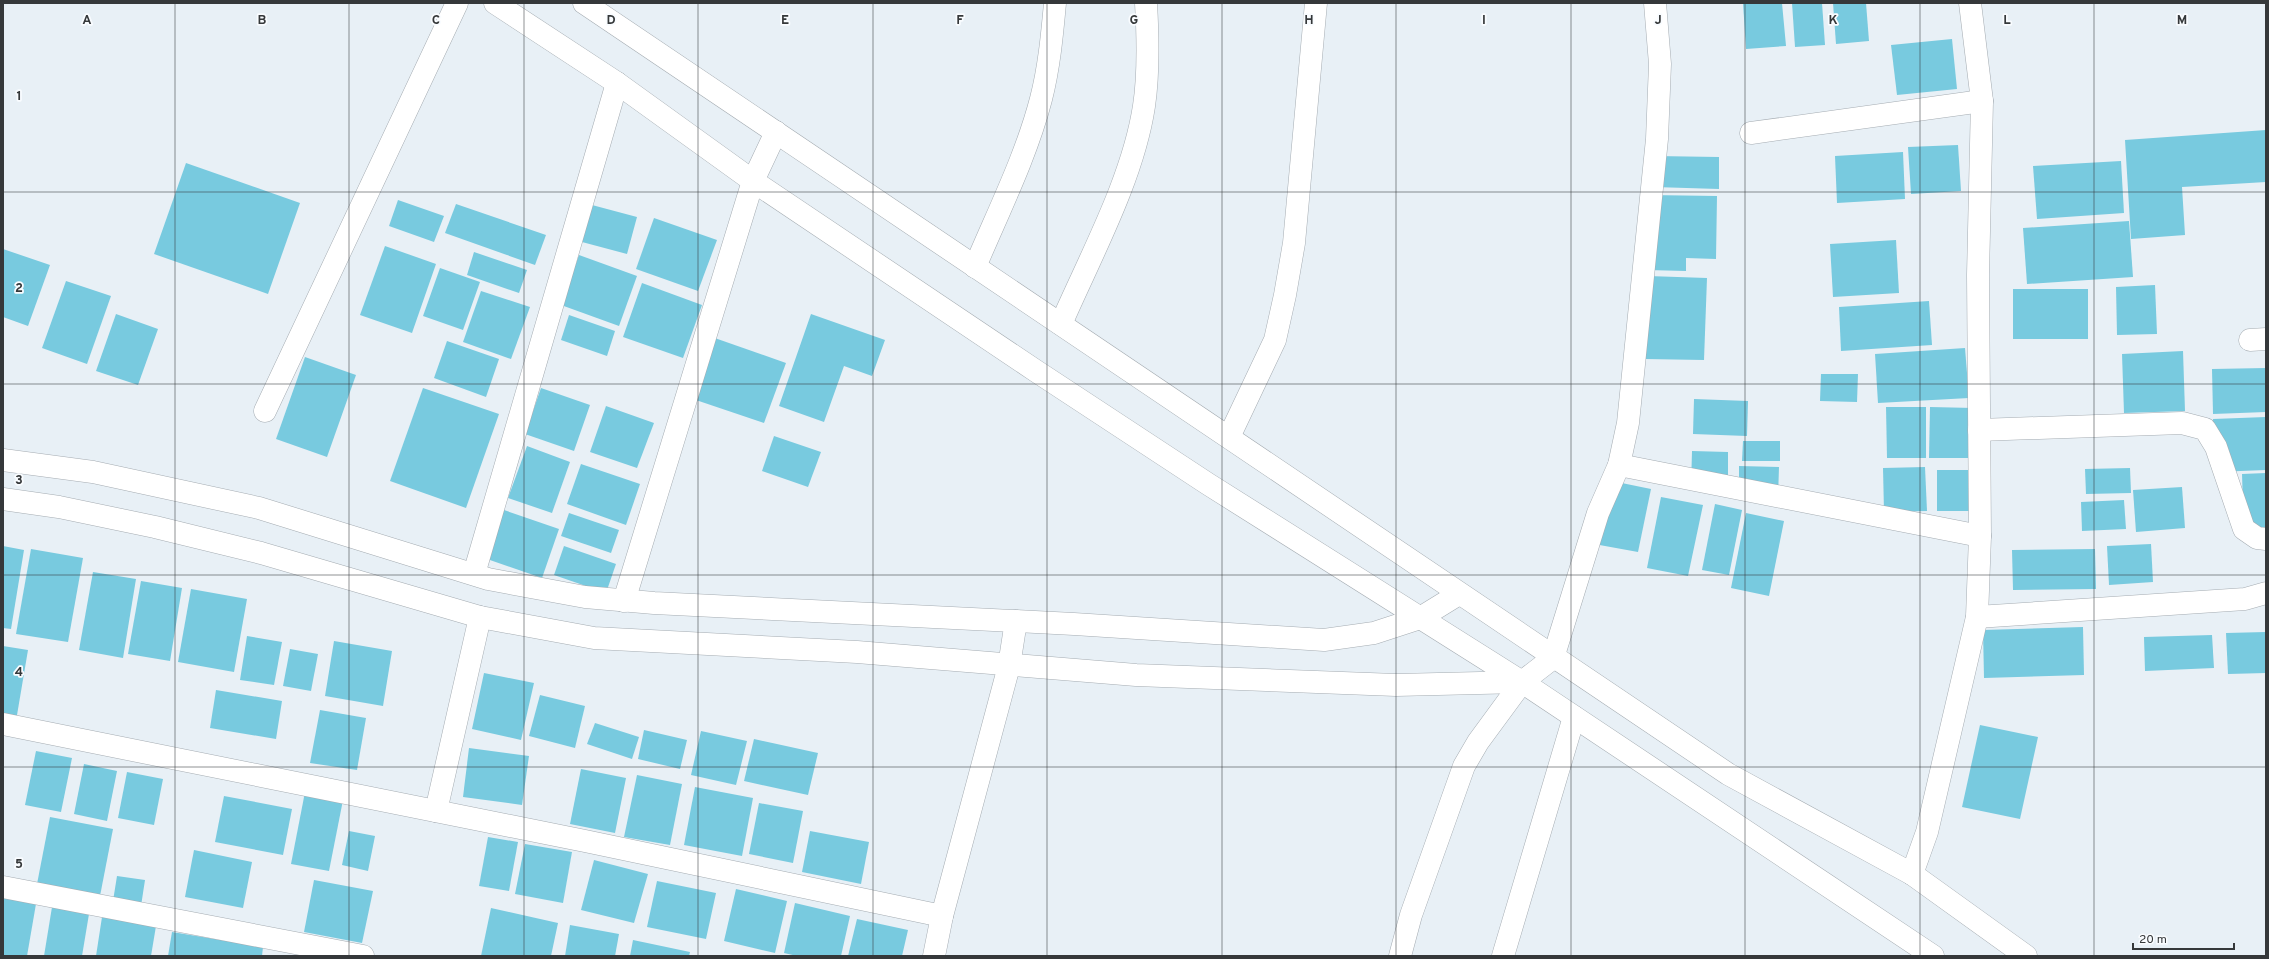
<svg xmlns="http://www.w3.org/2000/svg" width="2269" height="959" font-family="Overpass,sans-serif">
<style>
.building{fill:#78cadf}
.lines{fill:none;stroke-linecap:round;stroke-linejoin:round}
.street-casing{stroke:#a5acb2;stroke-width:23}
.secondary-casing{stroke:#a5acb2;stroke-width:23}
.primary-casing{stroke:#a5acb2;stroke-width:23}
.street{stroke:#fff;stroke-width:22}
.secondary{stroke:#fff;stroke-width:22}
.primary{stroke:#fff;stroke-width:22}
.grid{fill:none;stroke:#35383a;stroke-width:1;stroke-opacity:0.55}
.grid-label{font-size:13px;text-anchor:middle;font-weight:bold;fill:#35383a;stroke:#f9fcff;stroke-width:3.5;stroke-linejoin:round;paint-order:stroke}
</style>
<rect width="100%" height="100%" fill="#e8f0f6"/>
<g class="building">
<path d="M 1743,3 L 1782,3 L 1786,46 L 1746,49 Z"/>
<path d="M 1792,3 L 1822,3 L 1825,45 L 1795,47 Z"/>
<path d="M 1833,3 L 1866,3 L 1869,41 L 1836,44 Z"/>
<path d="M 1952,39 L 1957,89 L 1897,95 L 1891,45 Z"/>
<path d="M 2266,130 L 2266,182 L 2182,187 L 2185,235 L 2131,239 L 2125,140 Z"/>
<path d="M 1958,145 L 1961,191 L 1911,194 L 1908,147 Z"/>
<path d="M 1903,152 L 1905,199 L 1837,203 L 1835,156 Z"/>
<path d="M 1655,156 L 1719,157 L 1719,189 L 1654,187 Z"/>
<path d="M 2121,161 L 2124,213 L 2037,219 L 2033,166 Z"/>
<path d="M 186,163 L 300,203 L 268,294 L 154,254 Z"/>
<path d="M 1649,195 L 1717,196 L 1716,259 L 1686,258 L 1686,271 L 1647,270 Z"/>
<path d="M 398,200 L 444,216 L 434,242 L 389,226 Z"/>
<path d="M 456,204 L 546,235 L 535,265 L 445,233 Z"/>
<path d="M 592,205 L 637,217 L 627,254 L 582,242 Z"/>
<path d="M 654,218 L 717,240 L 698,291 L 636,269 Z"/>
<path d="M 2129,221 L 2133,277 L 2027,284 L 2023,228 Z"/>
<path d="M 1896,240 L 1899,293 L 1833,297 L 1830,244 Z"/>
<path d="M 385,246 L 436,264 L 412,333 L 360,315 Z"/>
<path d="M 3,249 L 50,265 L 28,326 L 3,317 Z"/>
<path d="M 474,252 L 527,270 L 519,293 L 467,275 Z"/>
<path d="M 579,255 L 637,276 L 619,326 L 561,305 Z"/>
<path d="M 440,268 L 480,282 L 463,330 L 423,316 Z"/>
<path d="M 1648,276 L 1707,278 L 1704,360 L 1645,359 Z"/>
<path d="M 66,281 L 111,296 L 87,364 L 42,348 Z"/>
<path d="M 642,283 L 702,305 L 683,358 L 623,337 Z"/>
<path d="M 2155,285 L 2157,334 L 2117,335 L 2116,287 Z"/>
<rect x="2013" y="289" width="75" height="50"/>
<path d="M 481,291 L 530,307 L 511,359 L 463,342 Z"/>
<path d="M 1929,301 L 1932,345 L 1841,351 L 1839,307 Z"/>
<path d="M 116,314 L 158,329 L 138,385 L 96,371 Z"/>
<path d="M 811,314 L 885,340 L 872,376 L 844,366 L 824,422 L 779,406 Z"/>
<path d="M 569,315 L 615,331 L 607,356 L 561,340 Z"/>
<path d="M 709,336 L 786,363 L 764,423 L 687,397 Z"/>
<path d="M 447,341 L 499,359 L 486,397 L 434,378 Z"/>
<path d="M 1965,348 L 1969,398 L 1878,403 L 1875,354 Z"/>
<path d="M 2183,351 L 2185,411 L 2124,413 L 2122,354 Z"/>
<path d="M 305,357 L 356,375 L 327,457 L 276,439 Z"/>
<path d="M 2266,368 L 2266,412 L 2213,414 L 2212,369 Z"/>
<path d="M 1821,374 L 1858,374 L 1857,402 L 1820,401 Z"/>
<path d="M 423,388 L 499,414 L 466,508 L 390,481 Z"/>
<path d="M 541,388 L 590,405 L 574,451 L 525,434 Z"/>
<path d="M 1694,399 L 1748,401 L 1747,436 L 1693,434 Z"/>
<path d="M 606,406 L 654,423 L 637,468 L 590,452 Z"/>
<path d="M 1886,407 L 1926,407 L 1926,458 L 1887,458 Z"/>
<path d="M 1930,407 L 1974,408 L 1974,458 L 1929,458 Z"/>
<path d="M 2266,417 L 2266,470 L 2215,472 L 2213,419 Z"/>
<path d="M 774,436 L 821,452 L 808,487 L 762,471 Z"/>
<path d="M 1743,441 L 1780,441 L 1780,461 L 1742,461 Z"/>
<path d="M 527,446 L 570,462 L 552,513 L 508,498 Z"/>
<path d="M 1692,451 L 1728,452 L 1728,488 L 1691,487 Z"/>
<path d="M 581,464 L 640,484 L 626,525 L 567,504 Z"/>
<path d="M 1739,466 L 1779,467 L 1778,498 L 1739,496 Z"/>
<path d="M 1925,467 L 1927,511 L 1884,512 L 1883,468 Z"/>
<path d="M 2130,468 L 2131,493 L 2086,494 L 2085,469 Z"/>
<rect x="1937" y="470" width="38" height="41"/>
<path d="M 2266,473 L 2266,535 L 2244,536 L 2242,474 Z"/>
<path d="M 1607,480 L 1651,489 L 1638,552 L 1594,544 Z"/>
<path d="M 2182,487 L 2185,528 L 2136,532 L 2133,490 Z"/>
<path d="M 1661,497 L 1703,505 L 1688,576 L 1647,568 Z"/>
<path d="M 2124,500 L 2126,529 L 2082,531 L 2081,502 Z"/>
<path d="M 1715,504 L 1742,510 L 1729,575 L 1702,570 Z"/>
<path d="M 504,510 L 559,529 L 542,578 L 487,559 Z"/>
<path d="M 569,513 L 619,530 L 611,553 L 561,536 Z"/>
<path d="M 1746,513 L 1784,521 L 1769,596 L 1731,588 Z"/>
<path d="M 2151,544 L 2153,582 L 2109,585 L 2107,546 Z"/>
<path d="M 3,546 L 24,550 L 11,629 L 3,628 Z"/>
<path d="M 564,546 L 616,564 L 606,593 L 554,575 Z"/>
<path d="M 31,549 L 83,558 L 68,642 L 16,634 Z"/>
<path d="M 2095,549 L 2096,589 L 2013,590 L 2012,550 Z"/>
<path d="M 93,572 L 136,579 L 123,658 L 79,650 Z"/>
<path d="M 141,581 L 182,588 L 170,661 L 128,654 Z"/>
<path d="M 191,589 L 247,599 L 234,672 L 178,662 Z"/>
<path d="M 2083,627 L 2084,675 L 1984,678 L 1983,630 Z"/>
<path d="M 2266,632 L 2266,673 L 2228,674 L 2226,633 Z"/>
<path d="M 2212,635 L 2214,668 L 2145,671 L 2144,637 Z"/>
<path d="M 247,636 L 282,642 L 274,685 L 240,680 Z"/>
<path d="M 334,641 L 392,651 L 383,706 L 325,696 Z"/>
<path d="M 3,646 L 28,650 L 16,721 L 3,719 Z"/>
<path d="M 290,649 L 318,654 L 311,691 L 283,686 Z"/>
<path d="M 484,673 L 534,683 L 521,740 L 472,729 Z"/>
<path d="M 216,690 L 282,701 L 276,739 L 210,728 Z"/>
<path d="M 540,695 L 585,706 L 575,748 L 529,736 Z"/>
<path d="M 320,710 L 366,718 L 357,770 L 310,763 Z"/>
<path d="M 595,723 L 639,737 L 632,759 L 587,744 Z"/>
<path d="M 1980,725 L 2038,737 L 2020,819 L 1962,807 Z"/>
<path d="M 644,730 L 687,740 L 680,769 L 638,759 Z"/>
<path d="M 701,731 L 747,741 L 736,785 L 691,775 Z"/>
<path d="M 754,739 L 818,753 L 808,795 L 744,781 Z"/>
<path d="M 469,748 L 529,756 L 522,805 L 463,797 Z"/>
<path d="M 36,751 L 72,758 L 61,812 L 25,805 Z"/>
<path d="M 84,764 L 117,771 L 107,821 L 74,814 Z"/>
<path d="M 581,769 L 626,778 L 615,833 L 570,824 Z"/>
<path d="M 127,772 L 163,779 L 154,825 L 118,818 Z"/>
<path d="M 637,775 L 682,784 L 670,845 L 624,837 Z"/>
<path d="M 695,787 L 753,798 L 742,856 L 684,845 Z"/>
<path d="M 305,792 L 343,800 L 329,871 L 291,864 Z"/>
<path d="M 224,796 L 292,809 L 283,855 L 215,842 Z"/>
<path d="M 759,803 L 803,811 L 793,863 L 749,854 Z"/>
<path d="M 50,817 L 113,829 L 100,896 L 37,884 Z"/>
<path d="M 349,831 L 375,836 L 368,871 L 342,865 Z"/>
<path d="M 810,831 L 869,842 L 861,884 L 802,872 Z"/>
<path d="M 488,837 L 518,842 L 509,891 L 479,886 Z"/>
<path d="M 525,844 L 572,852 L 563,903 L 515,894 Z"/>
<path d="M 194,850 L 252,862 L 243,908 L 185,897 Z"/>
<path d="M 594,860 L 648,874 L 634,923 L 581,910 Z"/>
<path d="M 117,876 L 145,880 L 141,906 L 113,901 Z"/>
<path d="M 314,880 L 373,891 L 362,943 L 304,932 Z"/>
<path d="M 657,881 L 716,893 L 706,939 L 647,927 Z"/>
<path d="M 736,889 L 787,901 L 775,953 L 724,941 Z"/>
<path d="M 3,892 L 37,898 L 27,956 L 3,956 Z"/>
<path d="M 795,903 L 850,916 L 841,956 L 797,956 L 784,953 Z"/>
<path d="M 52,907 L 89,914 L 82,956 L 44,956 Z"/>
<path d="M 491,908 L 558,923 L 551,956 L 481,956 Z"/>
<path d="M 102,917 L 156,926 L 151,956 L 96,956 Z"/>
<path d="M 857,919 L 908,930 L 902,956 L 848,956 Z"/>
<path d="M 570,925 L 619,934 L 615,956 L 565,956 Z"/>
<path d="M 172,932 L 263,947 L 262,956 L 168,956 Z"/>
<path d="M 633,940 L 690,952 L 689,956 L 630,956 Z"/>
</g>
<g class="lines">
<defs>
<g id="street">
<path d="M 1751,133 L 1982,101"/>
<path d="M 975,267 C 998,212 1026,157 1041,99 C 1049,68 1052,36 1055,3"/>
<path d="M 1061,324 C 1090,257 1133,179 1144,106 C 1149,73 1148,37 1146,3"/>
<path d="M 2250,340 L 2266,339"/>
<path d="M 265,411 L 457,3"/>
<path d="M 1979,430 L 2182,423 L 2205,429 L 2216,447 L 2244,529 L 2257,538 L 2266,539"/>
<path d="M 1229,437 L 1275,340 L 1285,295 L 1294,243 L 1316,3"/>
<path d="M 1619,465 L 1980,536"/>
<path d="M 474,574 L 617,83"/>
<path d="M 624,601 L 753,181 L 776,132"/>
<path d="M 1977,617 L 2245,599 L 2266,593"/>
<path d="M 1553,658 L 1598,513 L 1619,465 L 1628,423 L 1657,139 L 1660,64 L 1655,3"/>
<path d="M 3,724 L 585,841 L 942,916"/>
<path d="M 436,811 L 480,617"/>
<path d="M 1912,874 L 1927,832 L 1977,617 L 1980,536 L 1978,275 L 1982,101 L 1970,3"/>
<path d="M 3,887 L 363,956"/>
<path d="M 934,956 L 942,916 L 1009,666 L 1016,621"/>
<path d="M 1400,956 L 1411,915 L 1464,766 L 1478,742 L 1522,682"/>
<path d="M 1503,956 L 1574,717"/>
</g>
<g id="secondary">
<path d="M 3,460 L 93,472 L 259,508 L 488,579 L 585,597 L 654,603 L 1074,624 L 1324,640 L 1374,633 L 1420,618 L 1459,594"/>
<path d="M 3,499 L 59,507 L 155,527 L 261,553 L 480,617 L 594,638 L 857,652 L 1136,675 L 1396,685 L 1522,682 L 1553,658"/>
</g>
<g id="primary">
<path d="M 495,3 L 617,83 L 753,181 L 1036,371 L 1208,484 L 1522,682 L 1933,956"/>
<path d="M 584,3 L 1728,774 L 1912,874 L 2026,956"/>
</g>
</defs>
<use href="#street" class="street-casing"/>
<use href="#secondary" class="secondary-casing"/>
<use href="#primary" class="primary-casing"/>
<use href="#street" class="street"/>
<use href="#secondary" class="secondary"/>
<use href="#primary" class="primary"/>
</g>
<path class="grid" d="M 175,3 L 175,956M 349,3 L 349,956M 524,3 L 524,956M 698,3 L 698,956M 873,3 L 873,956M 1047,3 L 1047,956M 1222,3 L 1222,956M 1396,3 L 1396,956M 1571,3 L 1571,956M 1745,3 L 1745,956M 1920,3 L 1920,956M 2094,3 L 2094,956M 3,192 L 2266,192M 3,384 L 2266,384M 3,575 L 2266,575M 3,767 L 2266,767"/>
<g class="grid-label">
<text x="87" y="24">A</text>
<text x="262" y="24">B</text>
<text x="436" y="24">C</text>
<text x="611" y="24">D</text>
<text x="785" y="24">E</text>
<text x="960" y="24">F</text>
<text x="1134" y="24">G</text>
<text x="1309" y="24">H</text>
<text x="1484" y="24">I</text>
<text x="1658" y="24">J</text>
<text x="1833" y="24">K</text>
<text x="2007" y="24">L</text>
<text x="2182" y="24">M</text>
<text x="19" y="100">1</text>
<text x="19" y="292">2</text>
<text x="19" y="484">3</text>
<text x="19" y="676">4</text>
<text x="19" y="868">5</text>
</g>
<rect width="2269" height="959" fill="none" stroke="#35383a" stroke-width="8"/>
<path d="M2133 943v6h101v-6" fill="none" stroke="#35383a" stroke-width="2"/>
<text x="2139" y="943" font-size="12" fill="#35383a" stroke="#f9fcff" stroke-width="3" paint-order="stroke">20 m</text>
</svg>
